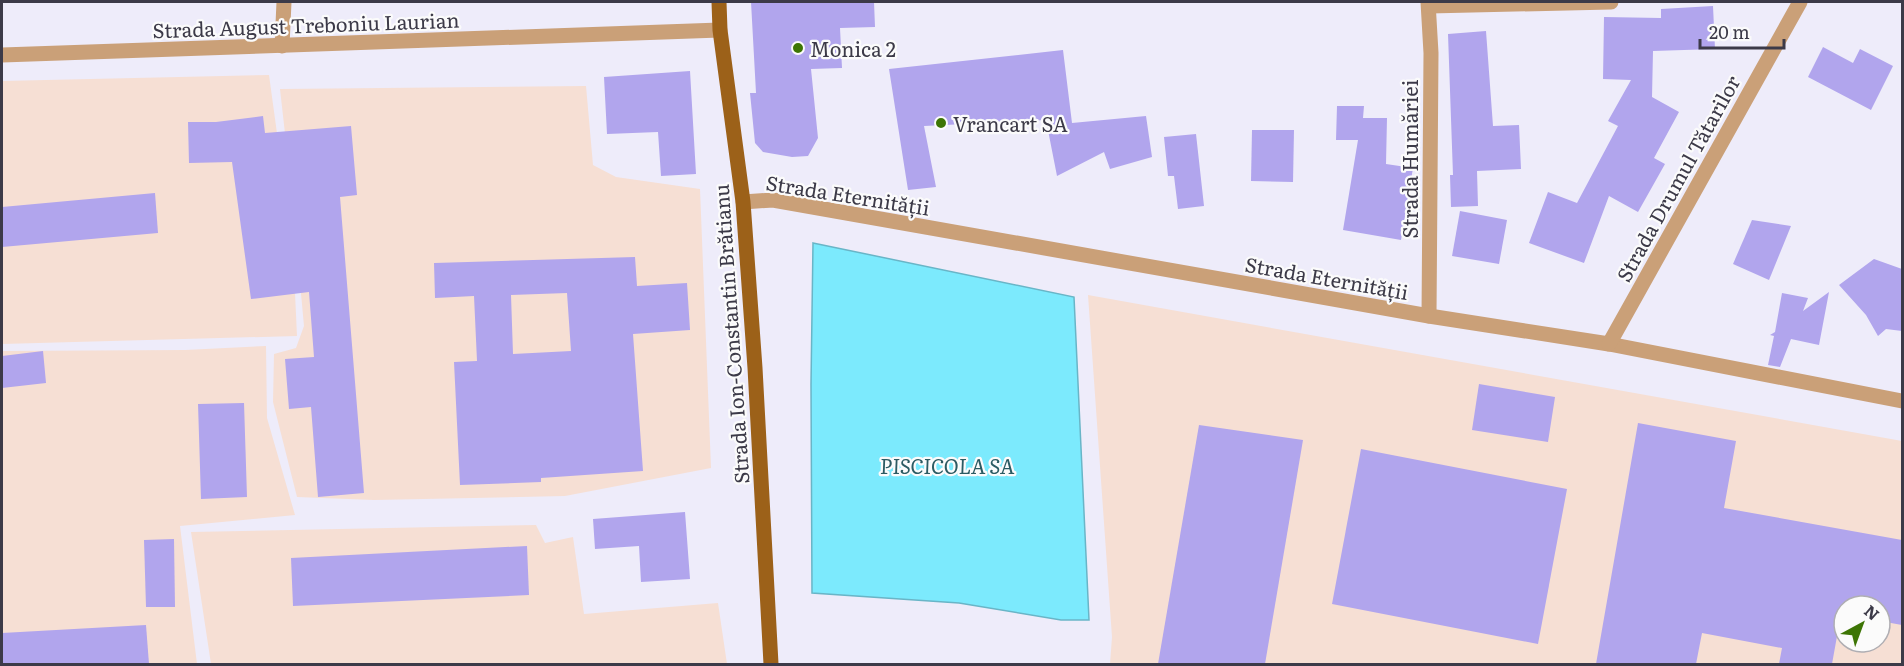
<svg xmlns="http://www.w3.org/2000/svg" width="1904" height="666" font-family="Literata,serif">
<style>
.industrial{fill:#f6dfd4;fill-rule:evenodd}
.water{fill:#7ceafd;stroke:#69b5c7;stroke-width:1.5}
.building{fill:#b1a5ed;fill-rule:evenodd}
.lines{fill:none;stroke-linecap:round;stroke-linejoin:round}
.minor{stroke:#caa078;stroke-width:15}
.primary{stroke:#9c6119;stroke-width:15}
.poi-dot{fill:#3d7505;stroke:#fbfbfb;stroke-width:2}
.labels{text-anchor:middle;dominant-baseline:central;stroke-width:4.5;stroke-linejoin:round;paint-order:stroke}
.street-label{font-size:20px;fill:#3c3a48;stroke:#fbfbfb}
.poi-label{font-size:20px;fill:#3c3a48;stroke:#fbfbfb;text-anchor:start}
.water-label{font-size:21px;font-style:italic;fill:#2b5b63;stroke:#fbfbfb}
</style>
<rect width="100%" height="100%" fill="#eeecfa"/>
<g class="industrial">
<path d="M 269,75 L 293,250 L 297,336 L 2,344 L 2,81 Z"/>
<path d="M 586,86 L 593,165 L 616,177 L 700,189 L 711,468 L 565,496 L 374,500 L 297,497 L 273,402 L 274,354 L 296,348 L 304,326 L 292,196 L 280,89 Z"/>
<path d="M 1088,295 L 1902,441 L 1902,664 L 1110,664 L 1112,637 ZM 1844,606 L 1880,606 L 1880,642 L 1844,642 Z"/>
<path d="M 266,346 L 267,418 L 295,515 L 180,526 L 197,664 L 2,664 L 2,351 L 185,350 Z"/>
<path d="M 536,525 L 545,543 L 573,537 L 584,614 L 718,603 L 727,664 L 211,664 L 191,532 Z"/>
</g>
<path class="water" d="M 813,243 L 1074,297 L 1089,620 L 1061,620 L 959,603 L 812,593 L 811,384 Z"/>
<g class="building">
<path d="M 751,2 L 874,2 L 875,27 L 840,28 L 842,68 L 811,69 L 818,138 L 808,156 L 792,157 L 763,152 L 755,143 L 750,93 L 756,93 Z"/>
<path d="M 1713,6 L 1715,49 L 1653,51 L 1652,97 L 1679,112 L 1654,158 L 1665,164 L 1638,212 L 1609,196 L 1584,263 L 1529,243 L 1548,192 L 1577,203 L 1618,126 L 1608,121 L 1631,80 L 1603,79 L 1604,17 L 1661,18 L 1661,9 Z"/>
<path d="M 1486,31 L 1493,126 L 1519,125 L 1521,169 L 1477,171 L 1478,206 L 1451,207 L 1450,175 L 1453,175 L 1448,34 Z"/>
<path d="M 1823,47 L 1853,63 L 1860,49 L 1893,66 L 1871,110 L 1808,77 Z"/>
<path d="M 1063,50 L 1072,123 L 1146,116 L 1152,157 L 1110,169 L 1104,152 L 1057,176 L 1046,120 L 924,126 L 936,187 L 908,190 L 889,69 Z"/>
<path d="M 690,71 L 696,174 L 661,176 L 658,132 L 607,134 L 604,77 Z"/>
<path d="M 1337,106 L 1364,106 L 1363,118 L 1387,118 L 1386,164 L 1413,168 L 1401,240 L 1343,230 L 1358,140 L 1336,140 Z"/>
<path d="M 263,116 L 265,133 L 351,126 L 357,195 L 340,197 L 364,493 L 318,497 L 311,407 L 289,409 L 285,359 L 314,357 L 309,292 L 251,299 L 232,162 L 189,163 L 188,122 L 216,122 Z"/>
<path d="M 1252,130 L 1294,130 L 1293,182 L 1251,181 Z"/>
<path d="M 1196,134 L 1204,206 L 1178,209 L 1174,176 L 1168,176 L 1164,137 Z"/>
<path d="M 155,193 L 158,233 L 2,247 L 2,207 Z"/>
<path d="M 1460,211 L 1507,220 L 1499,264 L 1452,256 Z"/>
<path d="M 1752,220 L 1791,226 L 1769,280 L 1733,264 Z"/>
<path d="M 635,257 L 637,286 L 687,283 L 690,330 L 633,334 L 643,471 L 541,478 L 541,482 L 460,485 L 454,362 L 477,361 L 474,296 L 435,298 L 434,263 ZM 567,293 L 571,351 L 513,354 L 511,295 Z"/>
<path d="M 1874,259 L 1902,269 L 1902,331 L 1886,329 L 1878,336 L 1866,315 L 1839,285 Z"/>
<path d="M 1829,292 L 1819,345 L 1791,339 L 1780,367 L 1768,365 L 1774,336 L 1770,335 L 1775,332 L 1782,293 L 1808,298 L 1803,311 Z"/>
<path d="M 43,351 L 46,383 L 2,388 L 2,356 Z"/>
<path d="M 1479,384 L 1555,397 L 1548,442 L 1472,430 Z"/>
<path d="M 244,403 L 247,497 L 201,499 L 198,404 Z"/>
<path d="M 1638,423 L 1736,441 L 1724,508 L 1902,540 L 1902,625 L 1880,621 L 1880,606 L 1844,606 L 1844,615 L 1841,614 L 1832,664 L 1779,664 L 1782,648 L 1702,633 L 1696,664 L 1596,664 Z"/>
<path d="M 1199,425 L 1303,440 L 1265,664 L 1158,664 Z"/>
<path d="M 1361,449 L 1567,489 L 1538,644 L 1332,604 Z"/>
<path d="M 685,512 L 690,579 L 641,582 L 639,546 L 595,549 L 593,519 Z"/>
<path d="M 174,539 L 175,607 L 146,607 L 144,540 Z"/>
<path d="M 527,546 L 529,595 L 293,606 L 291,558 Z"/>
<path d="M 146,625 L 149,664 L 2,664 L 2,633 Z"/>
</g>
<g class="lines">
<g class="minor">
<path d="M 1428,2 L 1431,53 L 1429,316"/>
<path d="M 1429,6 L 1611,2"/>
<path d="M 282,46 L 284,2"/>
<path d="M 2,55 L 720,30"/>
<path d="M 743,202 L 773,200 L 1429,316 L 1609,344 L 1902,401"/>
<path d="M 1609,344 L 1800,2"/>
</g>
<path class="primary" d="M 719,2 L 720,30 L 743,202 L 755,368 L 771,664"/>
</g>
<g class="poi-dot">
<circle cx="798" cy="48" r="6"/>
<circle cx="941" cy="123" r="6"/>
</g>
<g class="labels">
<g class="street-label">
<text transform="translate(306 24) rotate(-2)">Strada August Treboniu Laurian</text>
<text transform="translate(1409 159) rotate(-90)">Strada Humăriei</text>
<text transform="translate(1677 178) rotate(-61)">Strada Drumul Tătarilor</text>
<text transform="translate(848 194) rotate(9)">Strada Eternității</text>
<text transform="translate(1327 277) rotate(10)">Strada Eternității</text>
<text transform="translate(730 334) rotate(-94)">Strada Ion-Constantin Brătianu</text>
</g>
<g class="poi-label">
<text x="810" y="48">Monica 2</text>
<text x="953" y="123">Vrancart SA</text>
</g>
<g class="water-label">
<text x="947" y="464">PISCICOLA SA</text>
</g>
</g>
<rect width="1904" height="666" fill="none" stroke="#3c3a48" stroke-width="6"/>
<g transform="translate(1862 624) rotate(41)"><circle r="28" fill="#fbfbfb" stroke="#afaeb3" stroke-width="1.5"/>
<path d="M0-4.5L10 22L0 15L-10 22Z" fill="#3d7505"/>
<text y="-9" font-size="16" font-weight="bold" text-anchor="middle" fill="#3c3a48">N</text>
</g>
<path d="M1700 39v9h84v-9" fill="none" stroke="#3c3a48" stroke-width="3"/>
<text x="1709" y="39" font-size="18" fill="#3c3a48" stroke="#fbfbfb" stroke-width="4.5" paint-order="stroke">20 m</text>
</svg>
